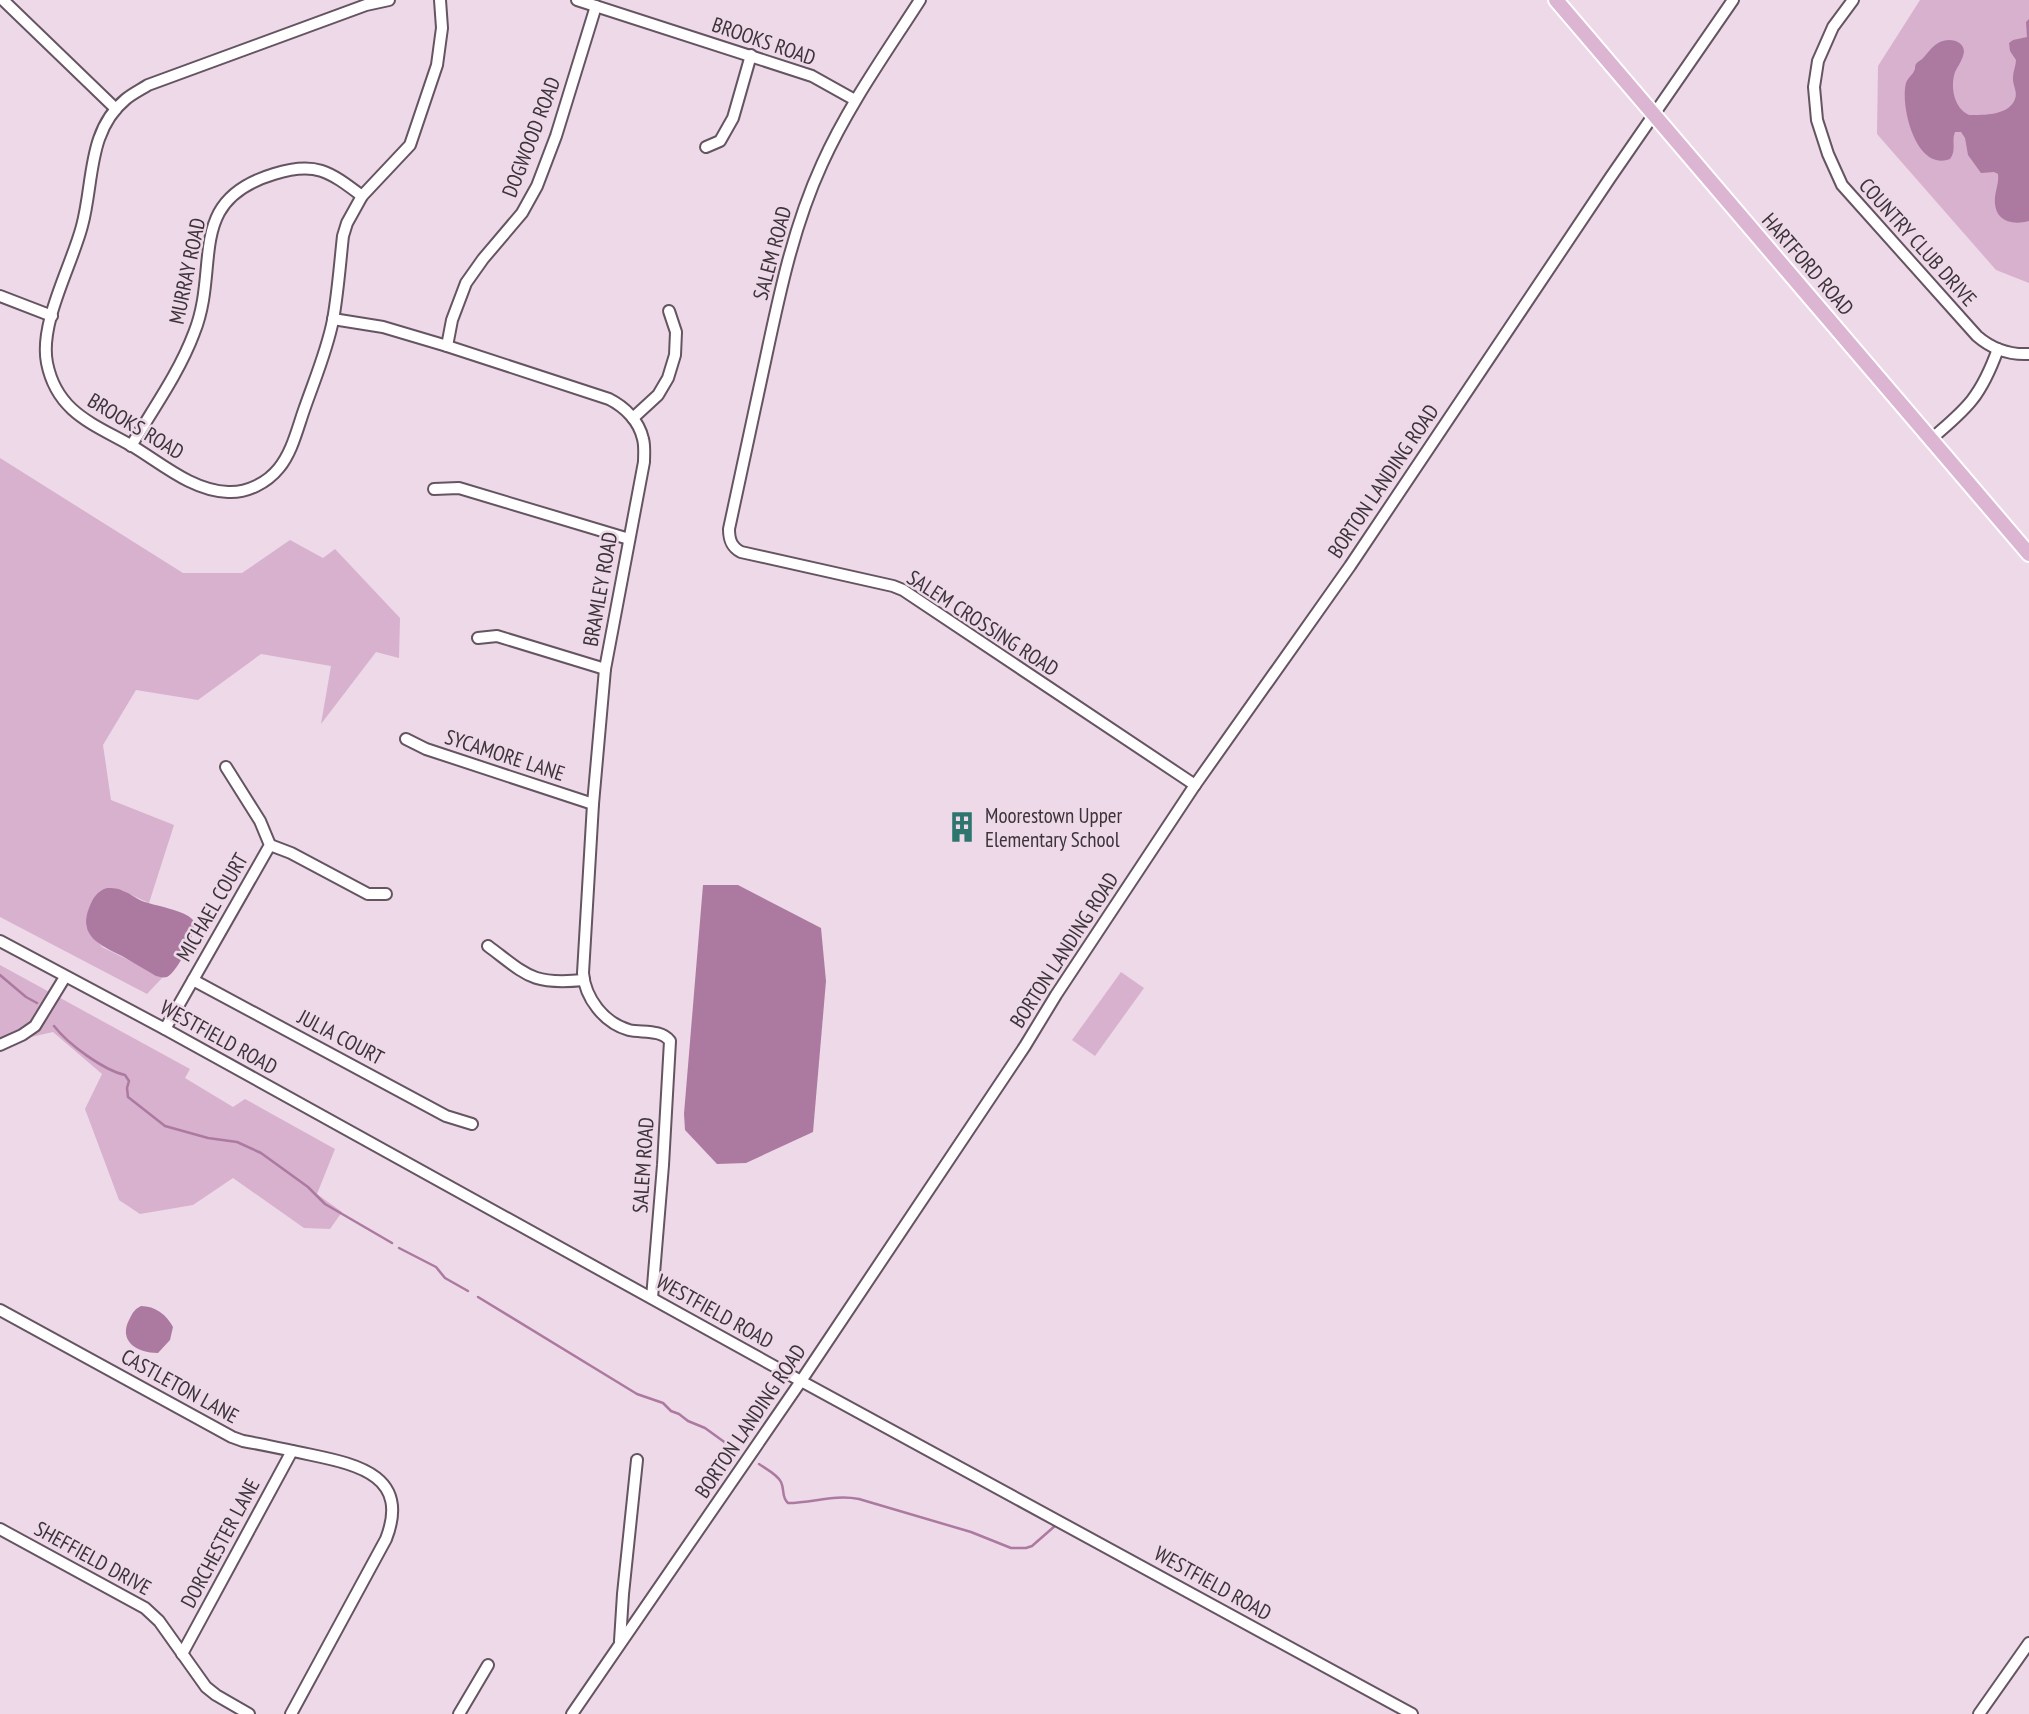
<svg xmlns="http://www.w3.org/2000/svg" width="2029" height="1714" font-family="'PT Sans Narrow',sans-serif">
<style>
.green{fill:#d7b1cd}
.water{fill:#ac7aa0}
.lines{fill:none;stroke-linecap:round;stroke-linejoin:round}
.stream{stroke:#ac7aa0;stroke-width:2.5}
.minor-casing{stroke:#655461;stroke-width:14}
.major-casing{stroke:#fff;stroke-width:18}
.minor{stroke:#fff;stroke-width:10}
.major{stroke:#dcb5d3;stroke-width:14}
.labels{text-anchor:middle;dominant-baseline:central;stroke-width:5;stroke-linejoin:round;paint-order:stroke}
.street-label{font-size:21px;fill:#3c343a;stroke:#eed9e8}
.poi-label{font-size:21px;fill:#3c343a;stroke:#eed9e8;text-anchor:start}
</style>
<rect width="100%" height="100%" fill="#eed9e8"/>
<g class="green">
<path d="M 1920,0 L 2029,0 L 2029,283 L 1996,270 L 1877,134 L 1878,66 Z"/>
<path d="M 0,458 L 183,573 L 242,573 L 290,540 L 323,558 L 335,549 L 400,618 L 399,658 L 376,652 L 321,724 L 331,666 L 261,654 L 198,700 L 136,690 L 103,745 L 111,800 L 174,825 L 149,903 C 133,897 116,883 99,892 L 86,926 L 102,947 L 163,977 L 147,994 L 0,917 Z"/>
<path d="M 0,965 L 190,1069 L 185,1078 L 233,1107 L 245,1099 L 335,1149 L 317,1194 L 342,1212 L 330,1229 L 304,1228 L 233,1178 L 193,1205 L 140,1214 L 119,1200 L 85,1109 L 102,1074 L 53,1032 L 0,1044 Z"/>
<path d="M 1121,972 L 1144,988 L 1095,1056 L 1072,1040 Z"/>
</g>
<g class="water">
<path d="M 2029,19 L 2029,221 C 2010,226 1993,220 1995,197 C 1996,189 1999,182 1998,174 L 1994,172 L 1981,173 L 1968,155 L 1965,138 L 1961,132 L 1955,132 C 1951,141 1957,150 1950,159 C 1916,172 1900,106 1906,83 C 1908,77 1913,75 1915,69 C 1915,68 1915,65 1916,64 C 1918,61 1922,60 1924,57 C 1931,49 1937,40 1949,40 C 1957,40 1964,44 1964,52 C 1963,59 1958,66 1955,72 C 1950,87 1954,108 1969,115 C 1982,115 2009,116 2015,99 C 2018,92 2012,84 2013,77 C 2013,71 2016,66 2016,60 L 2010,51 L 2009,43 L 2013,40 L 2027,37 L 2026,22 Z"/>
<path d="M 703,885 L 738,885 L 821,928 L 826,981 L 813,1132 L 746,1163 L 717,1164 L 685,1130 L 684,1114 Z"/>
<path d="M 107,888 C 113,888 118,888 123,891 C 130,893 135,898 142,901 C 155,906 185,910 193,920 C 199,930 177,973 167,977 C 162,978 161,977 156,976 C 145,969 133,963 122,956 C 100,945 78,936 89,908 C 93,898 97,891 107,888 Z"/>
<path d="M 141,1306 C 155,1306 167,1315 173,1327 L 170,1340 L 158,1353 C 137,1353 117,1341 130,1318 C 133,1312 135,1309 141,1306 Z"/>
</g>
<g class="lines">
<g class="stream">
<path d="M 0,975 L 26,997 L 37,1003"/>
<path d="M 54,1026 C 68,1044 103,1070 125,1075 L 129,1081 L 127,1088 L 128,1097 L 165,1126 L 208,1138 L 237,1142 L 261,1153 L 308,1187 L 325,1204 L 392,1243"/>
<path d="M 399,1248 L 436,1267 L 445,1278 L 468,1291"/>
<path d="M 478,1297 L 637,1394 L 663,1403 L 671,1411 L 679,1414 L 688,1421 L 705,1428 L 734,1449"/>
<path d="M 759,1464 C 766,1469 777,1474 781,1482 C 785,1490 781,1497 788,1503 C 813,1503 834,1494 859,1499 L 971,1532 L 1011,1548 L 1026,1548 L 1032,1546 L 1056,1525"/>
</g>
<defs>
<g id="minor">
<path d="M 3,0 L 116,109"/>
<path d="M 389,0 L 366,5 L 148,85 C 140,90 132,94 126,99 C 87,131 94,182 82,226 C 72,265 39,323 47,363 C 57,413 94,424 134,447 C 162,464 193,491 228,492 C 247,493 267,483 279,468 C 292,452 297,430 304,410 C 314,381 327,351 333,320 C 338,292 340,263 343,236 L 347,223 L 362,196 L 410,145 L 437,65 L 442,28 L 440,0"/>
<path d="M 577,0 L 812,76 L 855,100"/>
<path d="M 920,0 C 886,53 848,106 822,164 C 794,225 780,291 766,357 C 754,414 742,471 729,529 C 729,539 731,547 741,552 L 893,586 L 903,590 L 1195,785"/>
<path d="M 1853,0 L 1833,27 L 1818,61 L 1814,87 L 1817,120 L 1828,154 L 1842,185 L 1977,336 C 1992,349 2010,355 2029,354"/>
<path d="M 706,147 L 720,141 L 733,118 L 751,55"/>
<path d="M 0,296 L 52,316"/>
<path d="M 333,319 L 383,327 L 447,346 L 609,399 C 625,407 639,421 643,439 C 645,446 644,455 644,462 L 605,669 L 593,804 L 583,973 C 585,998 604,1023 629,1030 C 642,1033 661,1029 670,1041 L 663,1165 L 652,1298"/>
<path d="M 447,346 L 452,320 L 466,283 L 483,259 L 522,213 L 537,186 L 556,136 L 596,6"/>
<path d="M 633,418 L 658,395 L 668,378 L 675,355 L 676,332 L 669,311"/>
<path d="M 1931,439 C 1968,408 1981,396 1998,349"/>
<path d="M 131,446 C 153,409 179,373 194,333 C 221,266 184,201 274,174 C 315,161 329,171 362,196"/>
<path d="M 434,489 L 459,488 L 629,539"/>
<path d="M 478,638 L 497,636 L 605,669"/>
<path d="M 406,739 L 426,749 L 593,804"/>
<path d="M 270,845 L 291,853 L 368,894 L 386,894"/>
<path d="M 0,941 L 165,1029 L 801,1381 L 1412,1714"/>
<path d="M 488,946 C 528,976 532,985 584,980"/>
<path d="M 193,980 L 446,1116 L 472,1124"/>
<path d="M 165,1029 L 270,845 L 260,821 L 226,767"/>
<path d="M 0,1045 L 22,1035 L 35,1026 L 65,977"/>
<path d="M 0,1310 L 232,1437 L 243,1441 C 266,1445 289,1450 312,1455 C 360,1465 410,1477 386,1539 L 291,1714"/>
<path d="M 0,1529 L 145,1608 L 159,1621 L 206,1687 L 216,1695 L 249,1714"/>
<path d="M 620,1641 L 623,1594 L 637,1460"/>
<path d="M 182,1654 L 292,1451"/>
<path d="M 459,1714 L 488,1665"/>
<path d="M 572,1714 L 801,1381 L 1025,1046 L 1056,995 L 1195,785 L 1350,566 L 1610,178 L 1733,0"/>
<path d="M 1979,1714 L 2029,1643"/>
</g>
<path id="major" d="M 1556,0 L 2029,554"/>
</defs>
<use href="#minor" class="minor-casing"/>
<use href="#major" class="major-casing"/>
<use href="#minor" class="minor"/>
<use href="#major" class="major"/>
</g>
<defs>
<symbol id="building-bare" viewBox="-9 -9 18 18"><path d="M-4-6H4V6H1V3H-1V6H-4ZM-2.5-4.3h1.7v1.8h-1.7ZM.8-4.3h1.7v1.8H.8ZM-2.5-1h1.7V.8h-1.7ZM.8-1h1.7V.8H.8Z" fill="#2e756e" stroke="#eed9e8" stroke-width="2.5" paint-order="stroke"/></symbol>
</defs>
<g fill-rule="evenodd">
<use href="#building-bare" x="940" y="805" width="44" height="44"/>
</g>
<g class="labels">
<g class="street-label">
<text transform="translate(764 41) rotate(19)">BROOKS ROAD</text>
<text transform="translate(531 137) rotate(-69)">DOGWOOD ROAD</text>
<text transform="translate(1918 242) rotate(48)">COUNTRY CLUB DRIVE</text>
<text transform="translate(772 253) rotate(-75)">SALEM ROAD</text>
<text transform="translate(1808 264) rotate(49)">HARTFORD ROAD</text>
<text transform="translate(187 271) rotate(-78)">MURRAY ROAD</text>
<text transform="translate(136 426) rotate(31)">BROOKS ROAD</text>
<text transform="translate(1383 481) rotate(-56)">BORTON LANDING ROAD</text>
<text transform="translate(600 589) rotate(-80)">BRAMLEY ROAD</text>
<text transform="translate(983 623) rotate(33)">SALEM CROSSING ROAD</text>
<text transform="translate(505 755) rotate(18)">SYCAMORE LANE</text>
<text transform="translate(212 907) rotate(-60)">MICHAEL COURT</text>
<text transform="translate(1064 950) rotate(-57)">BORTON LANDING ROAD</text>
<text transform="translate(219 1037) rotate(29)">WESTFIELD ROAD</text>
<text transform="translate(341 1037) rotate(28)">JULIA COURT</text>
<text transform="translate(643 1165) rotate(-86)">SALEM ROAD</text>
<text transform="translate(715 1311) rotate(29)">WESTFIELD ROAD</text>
<text transform="translate(180 1386) rotate(29)">CASTLETON LANE</text>
<text transform="translate(750 1421) rotate(-56)">BORTON LANDING ROAD</text>
<text transform="translate(220 1543) rotate(-62)">DORCHESTER LANE</text>
<text transform="translate(93 1558) rotate(29)">SHEFFIELD DRIVE</text>
<text transform="translate(1213 1583) rotate(29)">WESTFIELD ROAD</text>
</g>
<g class="poi-label">
<text x="985" y="815">Moorestown Upper<tspan x="985" dy="24">Elementary School</tspan></text>
</g>
</g>
</svg>
